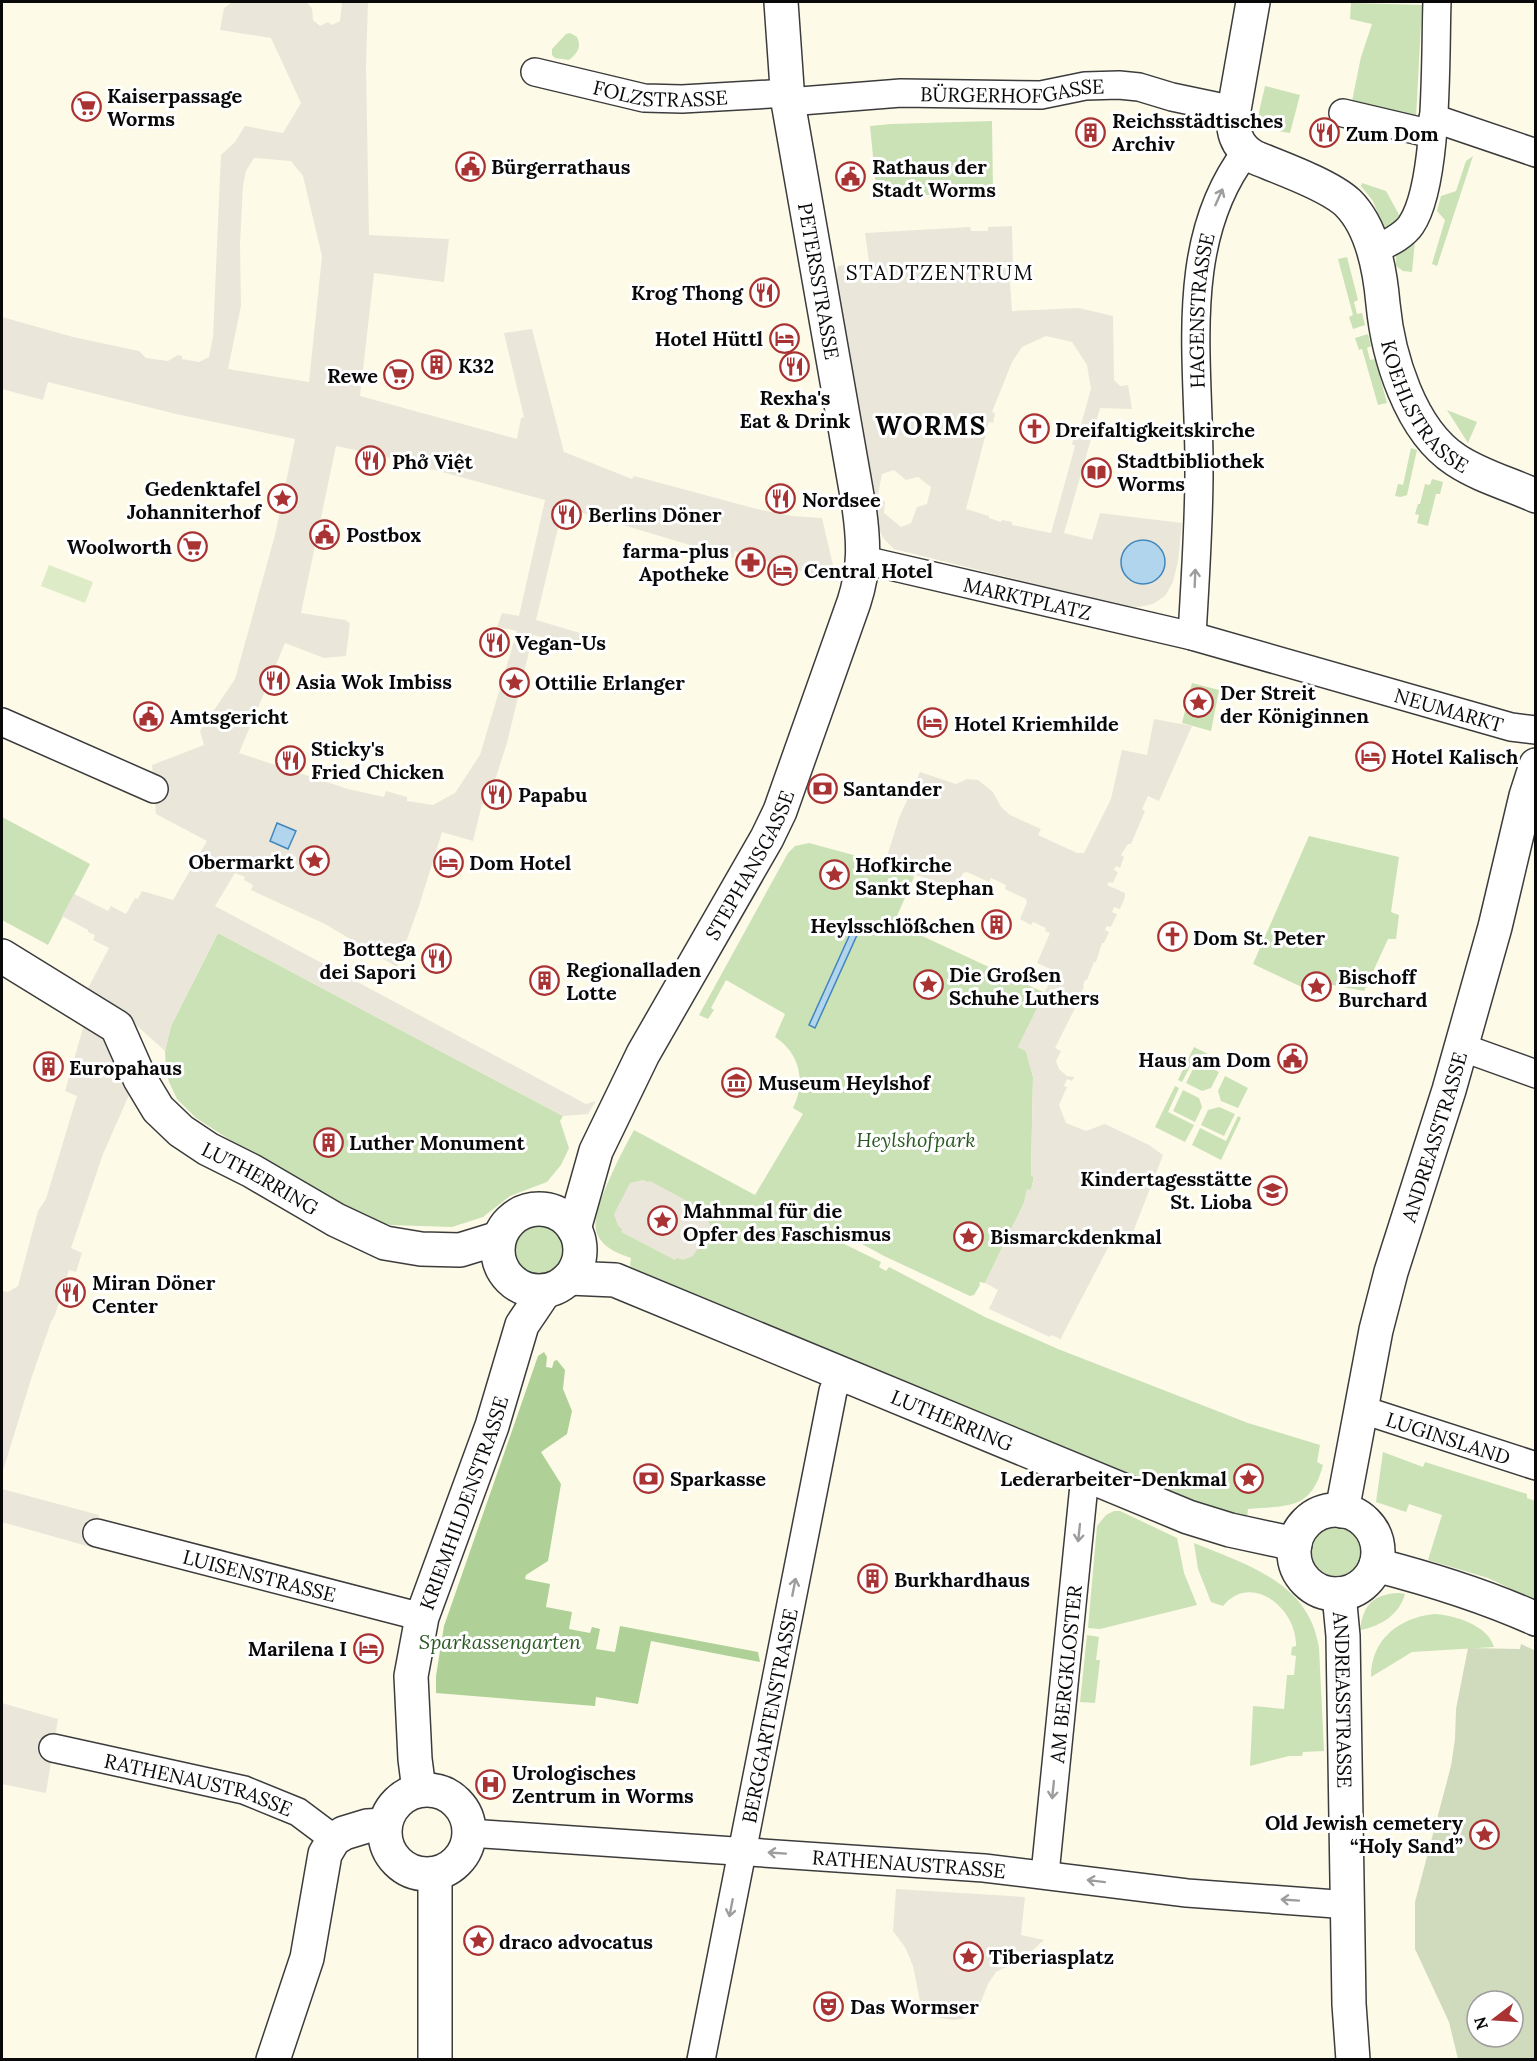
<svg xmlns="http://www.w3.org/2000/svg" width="1537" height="2061" font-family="Lora,serif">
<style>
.green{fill:#cbe2b7}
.forest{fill:#afd198}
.cemetery{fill:#d0dbbd;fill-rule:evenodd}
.pitch{fill:#ddebc7}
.plaza{fill:#eae7da;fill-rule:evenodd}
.water{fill:#b2d5ee;stroke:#4186bd;stroke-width:1.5}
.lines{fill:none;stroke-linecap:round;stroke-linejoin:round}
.minor-casing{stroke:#3c3c3c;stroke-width:30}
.tertiary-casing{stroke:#3c3c3c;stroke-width:36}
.minor{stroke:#fff;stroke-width:27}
.tertiary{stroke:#fff;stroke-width:33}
.oneway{stroke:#9d9d9d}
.labels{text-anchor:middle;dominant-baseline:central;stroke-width:6;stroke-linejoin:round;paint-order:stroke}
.street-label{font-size:20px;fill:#090909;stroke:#fff}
.poi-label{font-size:20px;font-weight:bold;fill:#090909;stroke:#fff;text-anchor:start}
.park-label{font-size:20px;font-style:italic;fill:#2b5922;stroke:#fff}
.neighbourhood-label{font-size:21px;letter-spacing:1.5px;fill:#090909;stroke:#fff}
.district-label{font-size:26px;font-weight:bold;letter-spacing:1.5px;fill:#090909;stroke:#fff}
</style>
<rect width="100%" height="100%" fill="#fdfae8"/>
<g class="green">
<path d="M 1351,3 L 1422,5 L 1416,118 L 1351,106 L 1361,57 L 1372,24 L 1350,19 Z"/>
<path d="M 570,33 L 577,37 C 582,48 577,53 569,60 L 555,58 L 552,55 L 552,49 L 566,34 Z"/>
<path d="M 1265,86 L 1300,95 L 1290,133 C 1250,126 1257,124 1265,86 Z"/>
<path d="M 992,121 L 993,193 L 985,193 L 982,189 L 971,189 L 968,194 L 877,196 L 870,126 L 891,124 Z"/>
<path d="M 1473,156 L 1437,266 L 1432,264 L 1445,220 L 1437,211 L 1441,196 L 1456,191 L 1466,161 Z"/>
<path d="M 1362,183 L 1386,191 L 1403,222 L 1386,230 L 1384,229 L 1373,201 L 1361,186 Z"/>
<path d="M 1416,231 L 1412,272 L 1403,271 L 1396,266 L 1396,253 Z"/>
<path d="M 1347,257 L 1358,300 L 1354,302 L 1357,314 L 1362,313 L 1365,325 L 1353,329 L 1349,317 L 1353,315 L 1338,259 Z"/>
<path d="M 1368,334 L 1371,346 L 1367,348 L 1370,360 L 1375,359 L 1387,403 L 1378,405 L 1362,349 L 1359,350 L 1355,338 Z"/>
<path d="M 1447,410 L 1477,422 L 1468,443 Z"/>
<path d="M 1411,448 L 1417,450 L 1407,495 L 1401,497 L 1395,496 L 1398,484 L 1403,485 Z"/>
<path d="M 1432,479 L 1443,482 L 1440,494 L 1436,494 L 1428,526 L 1417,523 L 1419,515 L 1415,514 L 1418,504 L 1420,504 L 1425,484 L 1430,485 Z"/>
<path d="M 1192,683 L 1219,690 L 1211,731 L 1182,723 Z"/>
<path d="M 2,817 L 90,864 L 48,945 L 2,920 Z"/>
<path d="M 1309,836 L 1399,857 L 1391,912 L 1399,915 L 1396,939 L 1388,939 L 1364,991 L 1312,981 L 1308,990 L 1253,964 Z"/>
<path d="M 809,843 L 868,859 L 914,877 L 894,923 L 1045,993 L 1018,1047 L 1026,1051 L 1033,1077 L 1031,1175 L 1034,1177 L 1031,1190 L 1027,1190 L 1024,1203 L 985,1283 L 979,1282 L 980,1285 L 974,1295 L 970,1296 L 884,1256 L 838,1231 L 834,1239 L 881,1262 L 879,1267 L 886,1271 L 889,1267 L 985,1317 L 1058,1349 L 1248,1423 L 1320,1445 L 1317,1462 L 1323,1465 C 1311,1511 1288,1505 1248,1509 L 1247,1517 L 1224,1514 L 658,1281 L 630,1266 L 631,1258 C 617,1253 600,1247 596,1230 C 591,1210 623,1150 634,1130 L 755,1195 L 803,1114 L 793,1108 C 806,1082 800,1053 775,1037 L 785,1014 L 726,980 L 711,1008 L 714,1010 L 708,1019 L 699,1015 L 788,853 L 795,846 Z"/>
<path d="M 218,933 L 563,1116 L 560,1121 L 569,1148 L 561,1165 L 547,1182 L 510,1196 L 483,1217 L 452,1227 L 391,1225 L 376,1222 L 356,1213 L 255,1156 L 196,1118 L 177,1099 L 169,1082 L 166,1071 L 165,1051 L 171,1026 Z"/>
<path d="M 1194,1047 L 1222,1061 L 1219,1068 L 1195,1057 L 1182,1082 L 1178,1080 Z"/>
<path d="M 1197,1061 L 1219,1072 L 1211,1088 L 1202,1091 L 1186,1083 Z"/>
<path d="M 1225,1076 L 1248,1088 L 1238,1108 L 1221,1101 L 1218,1091 Z"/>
<path d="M 1175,1086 L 1179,1088 L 1168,1112 L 1194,1125 L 1185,1142 L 1155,1127 Z"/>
<path d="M 1183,1090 L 1199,1098 L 1202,1107 L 1195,1122 L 1173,1111 Z"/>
<path d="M 1219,1107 L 1235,1114 L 1224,1136 L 1201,1125 L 1208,1110 Z"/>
<path d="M 1238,1116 L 1241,1118 L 1221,1160 L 1192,1145 L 1200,1128 L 1226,1141 Z"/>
<circle cx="539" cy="1249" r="28"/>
<path d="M 1383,1452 L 1423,1467 L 1425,1462 L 1527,1494 L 1527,1498 L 1535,1501 L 1535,1600 L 1488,1578 L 1428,1560 L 1442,1515 L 1409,1504 L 1406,1512 L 1376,1502 Z"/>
<path d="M 1114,1511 L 1120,1511 L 1177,1538 L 1184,1573 L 1197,1605 L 1100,1629 L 1088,1628 L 1097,1526 L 1106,1515 Z"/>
<circle cx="1336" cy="1552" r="24"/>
<path d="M 1194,1543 C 1247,1565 1309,1582 1319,1648 L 1324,1751 L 1303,1752 L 1302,1756 L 1289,1756 L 1250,1766 L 1253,1706 L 1284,1709 L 1287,1675 L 1294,1675 L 1296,1656 L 1291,1655 L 1292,1647 L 1296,1646 C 1297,1607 1250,1572 1223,1606 L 1211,1602 L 1198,1569 Z"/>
<path d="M 1399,1593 L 1405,1594 C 1399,1615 1381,1626 1360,1630 C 1363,1605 1373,1594 1399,1593 Z"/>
<path d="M 1434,1614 C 1454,1615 1488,1625 1494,1647 L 1412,1652 L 1371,1677 C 1371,1640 1398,1618 1434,1614 Z"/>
<path d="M 1087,1635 L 1099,1637 L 1096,1660 L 1100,1660 L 1095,1703 L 1080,1702 Z"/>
</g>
<path class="forest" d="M 544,1352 L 547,1357 L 546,1367 L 552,1368 L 554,1361 L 557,1360 L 565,1370 L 563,1389 L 572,1411 L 567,1434 L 541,1452 L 561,1484 L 548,1561 L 526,1575 L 525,1579 L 550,1584 L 546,1607 L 572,1612 L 569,1629 L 590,1633 L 592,1627 L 600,1629 L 596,1649 L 615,1652 L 620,1626 L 758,1652 L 760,1662 L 651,1641 L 638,1704 L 596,1697 L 595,1706 L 436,1693 L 436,1676 L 444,1626 L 538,1356 Z"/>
<path class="cemetery" d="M 1521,1644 L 1536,1651 L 1535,2059 L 1458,2059 L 1449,2022 L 1415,1949 L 1415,1902 L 1451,1766 L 1455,1739 L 1456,1709 L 1468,1648 L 1520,1649 ZM 1477,2001 L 1513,2001 L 1513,2037 L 1477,2037 Z"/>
<path class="pitch" d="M 49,565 L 93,582 L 85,603 L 41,586 Z"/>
<g class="plaza">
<path d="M 232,2 L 306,2 L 312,8 L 313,20 L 320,26 L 328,22 L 332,25 L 340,21 L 342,2 L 368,2 L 366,66 L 369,235 L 449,239 L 444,282 L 374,273 L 360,396 L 517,439 L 521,418 L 524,417 L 504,333 L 532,329 L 564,452 L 632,479 L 634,476 L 757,509 L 792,516 L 822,518 L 837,582 L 735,551 L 733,558 L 563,507 L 536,620 L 590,636 L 588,648 L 533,635 L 507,743 L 487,805 L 482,804 L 473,841 L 442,832 L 419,906 L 397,967 L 325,924 L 251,890 L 253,885 L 244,880 L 245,877 L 235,873 L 215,906 L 586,1104 L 596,1101 L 588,1114 L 563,1116 L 218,933 L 171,1026 L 165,1051 L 125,1015 L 86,992 L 109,948 L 93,940 L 95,935 L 88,932 L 88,930 L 62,916 L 74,894 L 108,911 L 111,906 L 126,914 L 135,898 L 138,899 L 142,891 L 173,900 L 207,841 L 156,814 L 152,765 L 204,745 L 200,731 L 235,679 L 275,535 L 295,439 L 176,414 L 48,382 L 43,400 L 2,389 L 2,317 L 73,337 L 139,351 L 146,358 L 168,361 L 178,355 L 182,356 L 182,359 L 199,362 L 209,357 L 213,337 L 221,155 L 235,142 L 245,126 L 283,133 L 301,103 L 271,38 L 220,30 L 224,8 ZM 254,158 L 291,161 L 303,176 L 322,256 L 309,382 L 228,369 L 241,306 L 240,244 L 243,186 L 246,171 ZM 336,446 L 383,456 L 545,500 L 519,616 L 502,613 L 497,627 L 517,631 L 480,755 L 455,793 L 433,805 L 407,801 L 407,797 L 386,791 L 384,797 L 348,789 L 239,753 L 285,643 L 324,658 L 346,656 L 350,623 L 345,620 L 301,613 Z"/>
<path d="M 1012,226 L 1013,268 L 1009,269 L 1012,311 L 1079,308 L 1113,316 L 1114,380 L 1120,386 L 1128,385 L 1132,409 L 1100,408 L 1064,533 L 1092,540 L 1100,513 L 1182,523 L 1178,561 L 1173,582 L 1165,596 L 1153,604 L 1139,607 L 1124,606 L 894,549 L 883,538 L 878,527 L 833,285 L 838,266 L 869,262 L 865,233 L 970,227 L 971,231 L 988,231 L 988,227 ZM 1046,336 L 1072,342 L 1087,365 L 1091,389 L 1078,435 L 1075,435 L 1072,444 L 1075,446 L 1051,533 L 1012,525 L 1012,522 L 1002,520 L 1001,522 L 989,518 L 989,516 L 966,509 L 989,422 L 993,423 L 995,413 L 992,412 L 1012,362 L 1022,347 ZM 894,470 L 906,480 L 918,477 L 931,487 L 927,504 L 917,507 L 911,523 L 901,527 L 884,513 L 885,502 L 878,495 L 882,474 ZM 1144,539 L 1158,545 L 1163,551 L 1157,579 L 1142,584 L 1128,579 L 1136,540 Z"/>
<path d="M 1154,719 L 1192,726 L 1159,801 L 1148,796 L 1142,809 L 1145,811 L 1131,844 L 1128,844 L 1121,855 L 1124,857 L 1120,868 L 1116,866 L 1114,870 L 1118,872 L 1113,883 L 1109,882 L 1107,885 L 1125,893 L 1125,897 L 1120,909 L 1114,907 L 1112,912 L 1117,914 L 1111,927 L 1107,926 L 1105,930 L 1109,932 L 1104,943 L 1102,943 L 1096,962 L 1094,962 L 1087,980 L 1085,980 L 1083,985 L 1084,987 L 1075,1003 L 1077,1004 L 1055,1048 L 1061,1051 L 1056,1061 L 1059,1069 L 1067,1076 L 1074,1077 L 1072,1081 L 1067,1079 L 1064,1086 L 1067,1087 L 1059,1105 L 1066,1123 L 1086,1131 L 1105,1124 L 1149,1145 L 1163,1155 L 1128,1245 L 1112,1240 L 1060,1340 L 1059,1338 L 1051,1335 L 1050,1337 L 989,1309 L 998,1290 L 985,1283 L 1024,1203 L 1027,1189 L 1031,1190 L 1034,1177 L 1031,1175 L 1033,1077 L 1026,1051 L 1018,1047 L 1055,971 L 1037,963 L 1050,933 L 1045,931 L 1046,928 L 1033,922 L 1031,925 L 1020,919 L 1027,902 L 1026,899 L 1005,889 L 1006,885 L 991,878 L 989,882 L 967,872 L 963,873 L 955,889 L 920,876 L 915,875 L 914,877 L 884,866 L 899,818 L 920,772 L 956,784 L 967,779 L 978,780 L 993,792 L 1001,807 L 1010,815 L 1041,829 L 1038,835 L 1077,853 L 1084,853 L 1111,799 L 1122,750 L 1147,755 Z"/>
<path d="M 85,1021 L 100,1030 L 112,1050 L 129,1095 L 103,1154 L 71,1248 L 82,1253 L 76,1272 L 69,1270 L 55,1315 L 51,1322 L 32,1376 L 2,1474 L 2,1291 L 8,1292 L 18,1286 L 38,1211 L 46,1199 L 77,1096 L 65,1091 Z"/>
<path d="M 643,1180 L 648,1182 L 650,1181 L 702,1209 L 701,1212 L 706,1214 L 710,1226 L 712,1227 L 693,1256 L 683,1260 L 677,1258 L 675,1260 L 621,1232 L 622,1229 L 618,1226 L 614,1214 L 630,1183 Z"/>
<path d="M 2,1489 L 99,1515 L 94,1548 L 2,1522 Z"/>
<path d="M 2,1703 L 58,1719 L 46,1793 L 2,1784 Z"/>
<path d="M 896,1889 L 1025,1897 L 1021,1935 L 1044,1940 L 1023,1959 L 996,1972 L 988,1984 L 980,2004 L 969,2015 L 962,2019 L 953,2020 L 937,2017 L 925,2009 L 920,2001 L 913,1966 L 905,1947 L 893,1931 Z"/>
</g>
<g class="water">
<circle cx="1143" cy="562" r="22"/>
<path d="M 277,823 L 296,831 L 288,849 L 270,841 Z"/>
<path d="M 851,932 L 857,935 L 815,1028 L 809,1025 Z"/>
</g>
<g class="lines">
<defs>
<g id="minor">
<path id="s1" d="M 535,72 L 644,98 L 682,99 L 788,93"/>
<path id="s2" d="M 788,102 L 901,93 L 1041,95 L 1085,86 L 1119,85 L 1139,87 L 1172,97 L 1234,110"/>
<path d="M 1343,113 L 1432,134"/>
<path d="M 1433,118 L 1536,153"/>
<path d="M 1373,251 C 1386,244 1403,237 1411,225 C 1439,184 1435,54 1437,2"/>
<path id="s3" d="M 864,560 L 1192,636 L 1511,727 L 1536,730"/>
<path id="s4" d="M 1192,636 C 1195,581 1199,526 1199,471 C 1200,365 1176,243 1246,152"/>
<path d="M 2,722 L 154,789"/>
<path d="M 1461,1047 L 1536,1074"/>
<path id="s5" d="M 1360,1409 L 1536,1466"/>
<path id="s6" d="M 97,1533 L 422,1617"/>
<path id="s7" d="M 53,1748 L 244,1790 L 298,1812 L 334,1839"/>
<path id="s8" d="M 469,1833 L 984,1868 L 1187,1893 L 1349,1905"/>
<path id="s9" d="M 1045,1874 L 1085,1475"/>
<path id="s10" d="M 701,2060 L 833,1391 L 841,1373"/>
</g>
<g id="tertiary">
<path id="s11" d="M 1253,2 L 1234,110 C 1232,130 1235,146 1254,157 C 1278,167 1329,185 1348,203 C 1373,228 1380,270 1383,304 C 1388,356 1410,430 1456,460 C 1480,476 1510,484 1536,496"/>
<path id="s12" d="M 2,956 L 117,1027 L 140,1079 L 158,1109 L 181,1131 L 208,1149 L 252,1171 L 336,1220 L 385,1243 L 421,1249 L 460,1250 L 499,1238"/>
<circle cx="539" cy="1250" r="41"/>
<path id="s13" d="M 574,1229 L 596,1151 L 643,1054 L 767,838 L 780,811 L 854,602 C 865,568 864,542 859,507 L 788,102 L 781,2"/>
<path id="s14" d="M 569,1278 L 615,1280 L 1188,1517 L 1230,1530 L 1295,1544"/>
<circle cx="1336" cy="1552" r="42"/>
<path id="s15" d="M 1342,1511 L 1376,1330 L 1391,1272 L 1449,1090 L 1495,927 L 1526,796 L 1536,765"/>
<path d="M 1376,1565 C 1430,1579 1485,1596 1536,1619"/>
<path id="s16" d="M 1339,1594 L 1343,1636 L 1349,2004 L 1353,2060"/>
<circle cx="427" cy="1832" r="42"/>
<path id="s17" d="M 419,1790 L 415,1759 L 411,1676 L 422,1617 L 492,1426 L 522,1325 L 545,1291"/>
<path d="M 435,1874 L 435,2060"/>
<path d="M 273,2060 L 307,1958 L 325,1854 L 334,1839 L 344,1833 L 367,1826 L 385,1825"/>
</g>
</defs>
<use href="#minor" class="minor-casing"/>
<use href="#tertiary" class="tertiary-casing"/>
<use href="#minor" class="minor"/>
<use href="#tertiary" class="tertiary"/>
</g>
<defs><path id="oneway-shaft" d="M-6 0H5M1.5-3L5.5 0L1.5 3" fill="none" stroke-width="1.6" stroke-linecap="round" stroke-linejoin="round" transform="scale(1.5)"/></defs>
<g class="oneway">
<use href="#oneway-shaft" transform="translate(1219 197) rotate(-66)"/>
<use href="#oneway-shaft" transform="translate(1195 578) rotate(-88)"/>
<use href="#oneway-shaft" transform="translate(1079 1533) rotate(96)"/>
<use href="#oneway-shaft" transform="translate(794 1587) rotate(-79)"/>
<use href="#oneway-shaft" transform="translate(1053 1790) rotate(96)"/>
<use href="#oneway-shaft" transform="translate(777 1853) rotate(-176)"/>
<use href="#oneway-shaft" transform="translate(1096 1881) rotate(-173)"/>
<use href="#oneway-shaft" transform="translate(1290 1900) rotate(-176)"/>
<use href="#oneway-shaft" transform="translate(731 1908) rotate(101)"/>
</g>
<defs>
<symbol id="supermarket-ring" viewBox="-11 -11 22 22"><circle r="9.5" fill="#fff" stroke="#a93232" stroke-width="1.5"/><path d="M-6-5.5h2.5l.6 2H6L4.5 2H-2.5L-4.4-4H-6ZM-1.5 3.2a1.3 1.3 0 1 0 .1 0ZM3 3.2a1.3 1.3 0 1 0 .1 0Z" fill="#a93232"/></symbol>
<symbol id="building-ring" viewBox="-11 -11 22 22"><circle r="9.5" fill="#fff" stroke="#a93232" stroke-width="1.5"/><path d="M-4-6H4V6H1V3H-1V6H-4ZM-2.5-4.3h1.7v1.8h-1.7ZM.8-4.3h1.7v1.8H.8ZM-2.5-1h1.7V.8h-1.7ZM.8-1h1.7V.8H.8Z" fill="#a93232"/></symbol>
<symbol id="restaurant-ring" viewBox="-11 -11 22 22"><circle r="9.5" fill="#fff" stroke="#a93232" stroke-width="1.5"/><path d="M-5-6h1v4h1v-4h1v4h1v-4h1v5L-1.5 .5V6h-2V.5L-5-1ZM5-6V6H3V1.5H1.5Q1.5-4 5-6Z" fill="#a93232"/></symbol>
<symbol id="civic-ring" viewBox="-11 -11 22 22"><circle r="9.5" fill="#fff" stroke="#a93232" stroke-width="1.5"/><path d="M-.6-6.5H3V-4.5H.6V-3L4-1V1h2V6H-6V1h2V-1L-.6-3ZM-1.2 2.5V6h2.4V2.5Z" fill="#a93232"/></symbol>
<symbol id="hotel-ring" viewBox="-11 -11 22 22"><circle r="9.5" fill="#fff" stroke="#a93232" stroke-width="1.5"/><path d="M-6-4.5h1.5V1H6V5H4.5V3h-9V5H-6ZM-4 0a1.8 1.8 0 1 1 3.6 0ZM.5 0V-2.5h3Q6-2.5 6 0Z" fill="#a93232"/></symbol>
<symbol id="church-ring" viewBox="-11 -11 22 22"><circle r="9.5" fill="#fff" stroke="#a93232" stroke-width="1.5"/><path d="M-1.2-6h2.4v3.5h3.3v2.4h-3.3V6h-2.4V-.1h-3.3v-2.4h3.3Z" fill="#a93232"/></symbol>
<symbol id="library-ring" viewBox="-11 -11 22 22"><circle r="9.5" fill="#fff" stroke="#a93232" stroke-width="1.5"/><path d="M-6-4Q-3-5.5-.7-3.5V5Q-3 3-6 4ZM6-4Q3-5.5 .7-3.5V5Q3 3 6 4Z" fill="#a93232"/></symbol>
<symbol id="sight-ring" viewBox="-11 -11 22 22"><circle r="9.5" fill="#fff" stroke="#a93232" stroke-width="1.5"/><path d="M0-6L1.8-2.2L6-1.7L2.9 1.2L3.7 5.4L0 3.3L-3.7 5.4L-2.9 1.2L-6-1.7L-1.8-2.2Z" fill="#a93232"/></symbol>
<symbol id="pharmacy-ring" viewBox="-11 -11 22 22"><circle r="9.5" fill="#fff" stroke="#a93232" stroke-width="1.5"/><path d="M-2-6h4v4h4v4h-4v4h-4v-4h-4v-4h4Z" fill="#a93232"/></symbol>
<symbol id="bank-ring" viewBox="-11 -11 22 22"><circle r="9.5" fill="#fff" stroke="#a93232" stroke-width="1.5"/><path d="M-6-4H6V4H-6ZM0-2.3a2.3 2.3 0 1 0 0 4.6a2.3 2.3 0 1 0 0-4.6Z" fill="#a93232"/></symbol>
<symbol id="museum-ring" viewBox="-11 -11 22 22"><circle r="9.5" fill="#fff" stroke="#a93232" stroke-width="1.5"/><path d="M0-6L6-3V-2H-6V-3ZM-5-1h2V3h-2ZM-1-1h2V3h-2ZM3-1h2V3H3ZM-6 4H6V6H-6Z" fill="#a93232"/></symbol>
<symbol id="school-ring" viewBox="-11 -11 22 22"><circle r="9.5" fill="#fff" stroke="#a93232" stroke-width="1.5"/><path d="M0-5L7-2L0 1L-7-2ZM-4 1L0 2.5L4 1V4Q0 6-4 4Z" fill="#a93232"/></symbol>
<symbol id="hospital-ring" viewBox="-11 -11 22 22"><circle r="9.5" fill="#fff" stroke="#a93232" stroke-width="1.5"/><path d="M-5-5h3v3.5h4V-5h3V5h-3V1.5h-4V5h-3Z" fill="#a93232"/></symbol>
<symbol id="theatre-ring" viewBox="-11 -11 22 22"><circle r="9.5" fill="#fff" stroke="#a93232" stroke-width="1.5"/><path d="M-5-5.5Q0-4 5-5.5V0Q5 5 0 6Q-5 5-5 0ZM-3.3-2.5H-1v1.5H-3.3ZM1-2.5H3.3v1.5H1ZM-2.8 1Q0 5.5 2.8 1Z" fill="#a93232"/></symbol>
</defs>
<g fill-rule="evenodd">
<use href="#supermarket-ring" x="70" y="90" width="33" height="33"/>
<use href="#building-ring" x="1074" y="116" width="33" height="33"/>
<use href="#restaurant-ring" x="1308" y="116" width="33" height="33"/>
<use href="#civic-ring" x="454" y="150" width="33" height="33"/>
<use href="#civic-ring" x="834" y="160" width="33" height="33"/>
<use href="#restaurant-ring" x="748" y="276" width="33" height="33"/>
<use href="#hotel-ring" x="768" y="322" width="33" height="33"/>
<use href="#building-ring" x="420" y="348" width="33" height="33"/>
<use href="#restaurant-ring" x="778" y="350" width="33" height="33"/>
<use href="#supermarket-ring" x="382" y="358" width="33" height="33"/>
<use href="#church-ring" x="1018" y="412" width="33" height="33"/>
<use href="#restaurant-ring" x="354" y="444" width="33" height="33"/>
<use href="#library-ring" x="1080" y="456" width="33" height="33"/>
<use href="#sight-ring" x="266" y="482" width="33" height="33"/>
<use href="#restaurant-ring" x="764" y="482" width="33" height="33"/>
<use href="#restaurant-ring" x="550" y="498" width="33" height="33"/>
<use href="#civic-ring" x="308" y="518" width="33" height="33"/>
<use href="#supermarket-ring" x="176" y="530" width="33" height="33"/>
<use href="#pharmacy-ring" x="734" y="546" width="33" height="33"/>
<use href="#hotel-ring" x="766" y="554" width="33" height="33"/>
<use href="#restaurant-ring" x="478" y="626" width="33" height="33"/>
<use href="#restaurant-ring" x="258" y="664" width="33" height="33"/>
<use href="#sight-ring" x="498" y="666" width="33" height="33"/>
<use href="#sight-ring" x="1182" y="686" width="33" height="33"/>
<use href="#civic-ring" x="132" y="700" width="33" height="33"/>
<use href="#hotel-ring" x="916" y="706" width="33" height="33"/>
<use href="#hotel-ring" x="1354" y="740" width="33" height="33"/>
<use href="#restaurant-ring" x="274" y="744" width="33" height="33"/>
<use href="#bank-ring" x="806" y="772" width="33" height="33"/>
<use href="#restaurant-ring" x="480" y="778" width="33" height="33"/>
<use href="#sight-ring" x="298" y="844" width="33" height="33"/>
<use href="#hotel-ring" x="432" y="846" width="33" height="33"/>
<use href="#sight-ring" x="818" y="858" width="33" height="33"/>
<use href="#building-ring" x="980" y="908" width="33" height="33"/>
<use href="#church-ring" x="1156" y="920" width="33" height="33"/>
<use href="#restaurant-ring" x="420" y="942" width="33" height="33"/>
<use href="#building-ring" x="528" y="964" width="33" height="33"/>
<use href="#sight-ring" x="912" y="968" width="33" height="33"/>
<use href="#sight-ring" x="1300" y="970" width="33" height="33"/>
<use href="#civic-ring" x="1276" y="1042" width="33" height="33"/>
<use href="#building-ring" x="32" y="1050" width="33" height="33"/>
<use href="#museum-ring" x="720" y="1066" width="33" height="33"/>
<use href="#building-ring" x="312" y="1126" width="33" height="33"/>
<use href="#school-ring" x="1256" y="1174" width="33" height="33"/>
<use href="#sight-ring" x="646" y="1204" width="33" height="33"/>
<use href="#sight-ring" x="952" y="1220" width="33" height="33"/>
<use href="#restaurant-ring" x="54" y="1276" width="33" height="33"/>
<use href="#bank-ring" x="632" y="1462" width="33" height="33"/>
<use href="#sight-ring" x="1232" y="1462" width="33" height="33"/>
<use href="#building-ring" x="856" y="1562" width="33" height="33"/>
<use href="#hotel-ring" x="352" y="1632" width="33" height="33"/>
<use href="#hospital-ring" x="474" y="1768" width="33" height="33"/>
<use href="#sight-ring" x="1468" y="1818" width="33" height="33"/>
<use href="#sight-ring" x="462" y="1924" width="33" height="33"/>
<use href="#sight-ring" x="952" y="1940" width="33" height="33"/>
<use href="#theatre-ring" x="812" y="1990" width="33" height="33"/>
</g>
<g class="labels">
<g class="street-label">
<text stroke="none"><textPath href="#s1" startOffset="128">FOLZSTRASSE</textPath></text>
<text stroke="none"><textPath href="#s2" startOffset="225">BÜRGERHOFGASSE</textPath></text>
<text transform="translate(819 281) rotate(80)">PETERSSTRASSE</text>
<text stroke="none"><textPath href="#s4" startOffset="326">HAGENSTRASSE</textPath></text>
<text stroke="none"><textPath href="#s11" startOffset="492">KOEHLSTRASSE</textPath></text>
<text stroke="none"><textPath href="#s3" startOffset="168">MARKTPLATZ</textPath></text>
<text stroke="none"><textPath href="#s3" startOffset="604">NEUMARKT</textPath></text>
<text stroke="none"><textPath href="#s13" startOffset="406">STEPHANSGASSE</textPath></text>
<text stroke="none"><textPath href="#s15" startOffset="386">ANDREASSTRASSE</textPath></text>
<text stroke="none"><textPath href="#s12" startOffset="351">LUTHERRING</textPath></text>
<text stroke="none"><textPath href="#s14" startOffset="411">LUTHERRING</textPath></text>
<text stroke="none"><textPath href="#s5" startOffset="93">LUGINSLAND</textPath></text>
<text stroke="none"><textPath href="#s17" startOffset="296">KRIEMHILDENSTRASSE</textPath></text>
<text stroke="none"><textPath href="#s6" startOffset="168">LUISENSTRASSE</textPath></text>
<text stroke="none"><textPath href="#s9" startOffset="201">AM BERGKLOSTER</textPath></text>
<text stroke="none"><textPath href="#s16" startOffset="106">ANDREASSTRASSE</textPath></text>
<text stroke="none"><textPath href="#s10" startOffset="351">BERGGARTENSTRASSE</textPath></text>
<text stroke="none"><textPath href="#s7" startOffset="150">RATHENAUSTRASSE</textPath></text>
<text stroke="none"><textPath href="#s8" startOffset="441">RATHENAUSTRASSE</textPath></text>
</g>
<g class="poi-label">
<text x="107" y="95">Kaiserpassage<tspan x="107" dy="23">Worms</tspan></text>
<text x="1112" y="120">Reichsstädtisches<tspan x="1112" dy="23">Archiv</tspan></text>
<text x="1346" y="133">Zum Dom</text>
<text x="491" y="166">Bürgerrathaus</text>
<text x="872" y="166">Rathaus der<tspan x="872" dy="23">Stadt Worms</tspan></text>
<text x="743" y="292" text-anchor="end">Krog Thong</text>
<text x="763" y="338" text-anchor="end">Hotel Hüttl</text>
<text x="458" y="365">K32</text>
<text x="378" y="375" text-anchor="end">Rewe</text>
<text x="795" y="397" text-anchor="middle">Rexha's<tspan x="795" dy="23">Eat &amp; Drink</tspan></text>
<text x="1055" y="429">Dreifaltigkeitskirche</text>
<text x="1117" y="460">Stadtbibliothek<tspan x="1117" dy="23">Worms</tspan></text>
<text x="392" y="461">Phở Việt</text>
<text x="261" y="488" text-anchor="end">Gedenktafel<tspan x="261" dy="23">Johanniterhof</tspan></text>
<text x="802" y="499">Nordsee</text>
<text x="588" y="514">Berlins Döner</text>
<text x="346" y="534">Postbox</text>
<text x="172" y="546" text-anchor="end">Woolworth</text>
<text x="729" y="550" text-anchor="end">farma-plus<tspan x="729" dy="23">Apotheke</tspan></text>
<text x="804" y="570">Central Hotel</text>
<text x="515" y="642">Vegan-Us</text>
<text x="296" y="681">Asia Wok Imbiss</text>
<text x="535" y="682">Ottilie Erlanger</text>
<text x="1220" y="692">Der Streit<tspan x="1220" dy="23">der Königinnen</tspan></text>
<text x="170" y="716">Amtsgericht</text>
<text x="954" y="723">Hotel Kriemhilde</text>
<text x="311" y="748">Sticky's<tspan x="311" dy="23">Fried Chicken</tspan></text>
<text x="1391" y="756">Hotel Kalisch</text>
<text x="843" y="788">Santander</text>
<text x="518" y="794">Papabu</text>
<text x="294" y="861" text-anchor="end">Obermarkt</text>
<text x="469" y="862">Dom Hotel</text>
<text x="855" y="864">Hofkirche<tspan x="855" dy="23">Sankt Stephan</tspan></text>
<text x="975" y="925" text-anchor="end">Heylsschlößchen</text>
<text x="1193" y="937">Dom St. Peter</text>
<text x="416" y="948" text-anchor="end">Bottega<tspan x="416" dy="23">dei Sapori</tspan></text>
<text x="566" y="969">Regionalladen<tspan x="566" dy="23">Lotte</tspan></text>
<text x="949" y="974">Die Großen<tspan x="949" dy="23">Schuhe Luthers</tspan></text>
<text x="1338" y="976">Bischoff<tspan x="1338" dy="23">Burchard</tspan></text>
<text x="1271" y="1059" text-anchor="end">Haus am Dom</text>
<text x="69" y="1067">Europahaus</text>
<text x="758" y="1082">Museum Heylshof</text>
<text x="349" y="1142">Luther Monument</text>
<text x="1252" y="1178" text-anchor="end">Kindertagesstätte<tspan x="1252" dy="23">St. Lioba</tspan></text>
<text x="683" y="1210">Mahnmal für die<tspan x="683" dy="23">Opfer des Faschismus</tspan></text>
<text x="990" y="1236">Bismarckdenkmal</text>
<text x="92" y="1282">Miran Döner<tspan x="92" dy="23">Center</tspan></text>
<text x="670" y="1478">Sparkasse</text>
<text x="1227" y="1478" text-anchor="end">Lederarbeiter-Denkmal</text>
<text x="894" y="1579">Burkhardhaus</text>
<text x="347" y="1648" text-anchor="end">Marilena I</text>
<text x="512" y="1772">Urologisches<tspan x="512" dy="23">Zentrum in Worms</tspan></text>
<text x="1463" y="1822" text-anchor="end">Old Jewish cemetery<tspan x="1463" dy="23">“Holy Sand”</tspan></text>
<text x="499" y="1941">draco advocatus</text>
<text x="989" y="1956">Tiberiasplatz</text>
<text x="850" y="2006">Das Wormser</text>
</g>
<g class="park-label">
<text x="916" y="1139">Heylshofpark</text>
<text x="500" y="1641">Sparkassengarten</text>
</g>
<g class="neighbourhood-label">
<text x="940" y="272">STADTZENTRUM</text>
</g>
<g class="district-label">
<text x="931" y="425">WORMS</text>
</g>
</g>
<rect width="1537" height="2061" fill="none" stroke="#090909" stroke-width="6"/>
<g transform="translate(1495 2019) rotate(253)"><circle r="28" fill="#ffffff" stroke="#9d9d9d" stroke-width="1.5"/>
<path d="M0-4.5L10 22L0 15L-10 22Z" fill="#a93232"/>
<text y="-9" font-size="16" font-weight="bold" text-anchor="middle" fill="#090909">N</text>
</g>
</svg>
